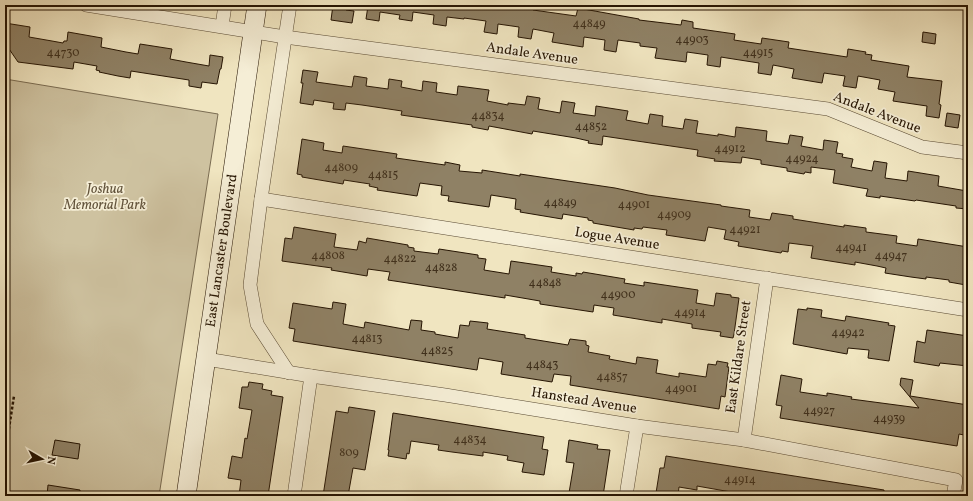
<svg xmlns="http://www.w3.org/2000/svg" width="973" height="501" font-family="Vollkorn,serif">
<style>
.green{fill:#cec2a0;stroke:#7a6c52}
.building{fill:#8f8165;stroke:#261503}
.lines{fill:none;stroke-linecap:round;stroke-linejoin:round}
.minor-casing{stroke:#584932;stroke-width:14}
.secondary-casing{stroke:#261503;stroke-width:20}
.path{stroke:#261503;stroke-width:2.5;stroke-dasharray:3 2;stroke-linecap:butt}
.minor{stroke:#f5eed6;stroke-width:13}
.secondary{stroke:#f5eed6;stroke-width:19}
.labels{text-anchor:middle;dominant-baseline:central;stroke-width:3.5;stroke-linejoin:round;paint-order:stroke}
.number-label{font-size:12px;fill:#40301c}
.street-label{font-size:14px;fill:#261503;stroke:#f5eed6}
.park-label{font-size:14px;font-style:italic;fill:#61523a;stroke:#f5eed6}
</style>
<rect width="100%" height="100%" fill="#f0e5c0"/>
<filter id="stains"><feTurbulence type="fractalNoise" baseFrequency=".005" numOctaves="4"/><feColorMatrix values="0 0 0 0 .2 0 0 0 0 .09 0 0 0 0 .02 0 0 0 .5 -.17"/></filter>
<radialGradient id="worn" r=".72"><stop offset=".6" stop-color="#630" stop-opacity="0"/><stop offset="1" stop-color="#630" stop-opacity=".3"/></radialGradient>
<path class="green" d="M 5,79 L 218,114 L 159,496 L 5,496 Z"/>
<g class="building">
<path d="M 333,5 L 347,5 L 346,10 L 354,11 L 352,23 L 331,20 Z"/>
<path d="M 371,5 L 534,5 L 533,10 L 576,16 L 578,8 L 639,19 L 639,20 L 681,25 L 682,20 L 693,22 L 693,28 L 735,34 L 734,40 L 761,44 L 762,38 L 789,42 L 788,48 L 847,57 L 848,49 L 866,52 L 865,54 L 872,55 L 871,60 L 909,66 L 907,77 L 942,81 L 939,104 L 941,105 L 939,118 L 926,116 L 927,106 L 893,101 L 895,92 L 878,89 L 880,80 L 858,76 L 856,88 L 843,86 L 845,76 L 824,73 L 822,83 L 792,78 L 794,69 L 773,65 L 771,75 L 758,73 L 759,63 L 727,58 L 721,57 L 720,67 L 707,65 L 708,55 L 687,52 L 686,62 L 655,58 L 657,48 L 640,46 L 640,43 L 618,40 L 616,52 L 604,50 L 605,40 L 584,37 L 583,47 L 552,42 L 554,33 L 533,29 L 531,39 L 518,37 L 519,27 L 498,24 L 497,34 L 484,32 L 486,21 L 464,18 L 464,19 L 447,17 L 446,26 L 433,24 L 434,15 L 413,12 L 412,21 L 399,19 L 400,15 L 380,12 L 379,21 L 366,19 L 368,6 L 371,6 Z"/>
<path d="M 5,23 L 30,27 L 29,37 L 52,41 L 63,43 L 64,41 L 67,41 L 68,32 L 102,38 L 101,47 L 126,52 L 138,54 L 140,44 L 172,49 L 170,59 L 186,62 L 209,66 L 210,55 L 223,57 L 221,69 L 220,69 L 217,84 L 202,82 L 201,88 L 189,86 L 189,80 L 131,71 L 130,78 L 118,76 L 99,72 L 100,71 L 96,70 L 97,66 L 74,62 L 73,69 L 18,62 L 5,43 Z"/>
<path d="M 923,32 L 936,34 L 935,44 L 922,42 Z"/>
<path d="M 303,70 L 318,72 L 316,82 L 352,87 L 354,76 L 367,78 L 366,86 L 388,89 L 389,79 L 402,81 L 401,87 L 422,91 L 423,81 L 437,83 L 436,92 L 457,95 L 458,86 L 489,90 L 487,101 L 508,105 L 508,103 L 525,105 L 527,96 L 540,98 L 538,109 L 560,113 L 562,101 L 575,103 L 573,113 L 595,116 L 596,106 L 628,111 L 626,120 L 648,124 L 650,114 L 663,116 L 662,126 L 683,129 L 685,119 L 698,121 L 696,133 L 718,136 L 718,134 L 735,137 L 736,127 L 767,131 L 766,141 L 788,144 L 790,135 L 803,137 L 801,146 L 823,150 L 824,140 L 838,142 L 836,153 L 843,154 L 842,157 L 853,159 L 851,167 L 872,171 L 874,161 L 887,163 L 885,178 L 907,181 L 908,171 L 939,176 L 938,186 L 967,191 L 968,209 L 956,208 L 956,206 L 916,200 L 915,201 L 880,196 L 880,198 L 866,196 L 868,189 L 833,183 L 835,170 L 811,167 L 811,173 L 805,172 L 804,174 L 787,171 L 787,168 L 761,164 L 761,160 L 742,157 L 741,163 L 714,161 L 715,159 L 697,156 L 698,150 L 603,136 L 602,145 L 588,143 L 589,141 L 576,138 L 533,131 L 532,134 L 489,126 L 488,130 L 472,127 L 472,125 L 401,115 L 402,111 L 362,105 L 346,103 L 345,110 L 333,109 L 334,103 L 314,100 L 313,105 L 300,103 L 303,83 L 301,83 Z"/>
<path d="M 947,113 L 960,115 L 958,128 L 945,126 Z"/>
<path d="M 302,139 L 324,143 L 323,150 L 342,153 L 343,146 L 397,154 L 396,158 L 445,165 L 445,162 L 460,165 L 459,171 L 482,173 L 482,170 L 520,176 L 520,174 L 615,188 L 648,195 L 721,205 L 721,206 L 750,210 L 749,217 L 770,220 L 772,213 L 793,216 L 793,219 L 844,227 L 844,225 L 866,228 L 866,232 L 897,236 L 896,243 L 917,246 L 918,239 L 968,247 L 968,282 L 966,282 L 966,285 L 949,282 L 949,280 L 926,277 L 926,279 L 911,277 L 885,273 L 886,268 L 877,266 L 855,262 L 855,265 L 811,258 L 813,246 L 789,243 L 788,252 L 782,251 L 781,253 L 738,246 L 739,242 L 724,239 L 726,230 L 708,227 L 705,241 L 666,235 L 667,230 L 643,227 L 642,229 L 634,228 L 634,230 L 593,223 L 593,221 L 588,220 L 588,218 L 563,214 L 562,219 L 520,212 L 521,210 L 515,209 L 516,199 L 491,195 L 489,207 L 448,201 L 449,196 L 441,195 L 442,186 L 420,183 L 417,196 L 377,190 L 378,188 L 369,186 L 370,184 L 344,180 L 343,184 L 302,177 L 302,175 L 297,174 Z"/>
<path d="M 294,227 L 336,234 L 334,247 L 357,250 L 359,241 L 366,243 L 367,238 L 408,245 L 408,247 L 414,248 L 414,251 L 438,254 L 439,249 L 478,255 L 478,258 L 486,259 L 484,270 L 509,274 L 511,261 L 552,267 L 551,272 L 576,276 L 576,273 L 582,274 L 583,272 L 625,279 L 624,283 L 644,286 L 644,282 L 698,290 L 696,303 L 714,306 L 716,293 L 731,295 L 731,297 L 739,298 L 734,334 L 733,338 L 720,336 L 721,332 L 692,328 L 692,324 L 662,319 L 662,323 L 613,315 L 614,308 L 594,305 L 593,312 L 540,304 L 540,301 L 505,295 L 505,298 L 388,280 L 390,272 L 368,269 L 367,276 L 331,270 L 332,268 L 282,261 L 285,238 L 292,239 Z"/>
<path d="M 333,302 L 346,304 L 343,324 L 364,328 L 365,322 L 409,330 L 411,320 L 422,321 L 421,330 L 435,332 L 435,334 L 458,338 L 460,325 L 469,326 L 470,321 L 488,323 L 487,329 L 525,335 L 525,338 L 568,345 L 570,339 L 586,341 L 586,345 L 589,346 L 588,352 L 610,356 L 609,359 L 636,364 L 637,357 L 658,360 L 656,373 L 679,377 L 679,373 L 706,377 L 708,364 L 716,365 L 717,361 L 728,363 L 727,367 L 729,367 L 725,397 L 721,396 L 719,409 L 570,385 L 571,376 L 554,374 L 552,382 L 501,374 L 503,362 L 479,358 L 477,370 L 293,341 L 295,329 L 289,328 L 293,303 L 332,309 Z"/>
<path d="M 807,308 L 822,310 L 821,317 L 845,321 L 846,316 L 889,323 L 888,325 L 895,326 L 889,361 L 868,358 L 869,350 L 848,348 L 847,354 L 793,344 L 798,309 L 807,310 Z"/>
<path d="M 927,330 L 968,336 L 968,366 L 940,363 L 939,366 L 914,362 L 917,341 L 925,343 Z"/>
<path d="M 781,375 L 802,379 L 800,392 L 827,396 L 827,393 L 852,397 L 851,399 L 919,408 L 900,385 L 901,378 L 913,380 L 910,396 L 968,405 L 964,435 L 959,434 L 957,446 L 780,418 L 782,406 L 776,405 Z"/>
<path d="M 249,382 L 263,384 L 262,389 L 272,391 L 271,395 L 283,397 L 268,496 L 239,496 L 241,480 L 228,478 L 232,456 L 242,458 L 245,438 L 247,439 L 252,410 L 239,408 L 242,387 L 248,387 Z"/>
<path d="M 349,407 L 375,411 L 365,470 L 353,468 L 348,496 L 323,496 L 336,411 L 348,413 Z"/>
<path d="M 393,413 L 544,437 L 542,449 L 548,450 L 544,475 L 522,472 L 524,463 L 507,460 L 508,456 L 483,452 L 483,456 L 452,452 L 438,450 L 439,445 L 411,441 L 409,454 L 407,453 L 406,459 L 388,456 L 389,450 L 388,450 Z"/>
<path d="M 55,440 L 80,444 L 78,459 L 52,455 Z"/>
<path d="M 569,440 L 598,445 L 597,449 L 610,450 L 603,496 L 573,496 L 574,494 L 569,493 L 574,463 L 566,462 Z"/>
<path d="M 666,456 L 884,490 L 884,496 L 730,496 L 731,492 L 697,486 L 697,490 L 679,487 L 678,496 L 656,493 L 660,468 L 664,468 Z"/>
<path d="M 48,485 L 80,490 L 80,496 L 47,496 Z"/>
</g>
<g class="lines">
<defs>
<g id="minor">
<path d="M 86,5 L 285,37 L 828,109 L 922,147 L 968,153"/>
<path d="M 222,26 L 225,5"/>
<path d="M 261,199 L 968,310"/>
<path d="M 206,359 L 311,376 L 445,395 L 637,426 L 744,440 L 956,480 L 953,496"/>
<path d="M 289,373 L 257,324 L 250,285 L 261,199 L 290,5"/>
<path d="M 744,440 L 767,278"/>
<path d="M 294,496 L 311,376"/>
<path d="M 626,496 L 637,426"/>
</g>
<g id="secondary">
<path id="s1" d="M 186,496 L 257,5"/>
</g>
</defs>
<use href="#minor" class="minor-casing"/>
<use href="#secondary" class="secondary-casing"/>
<path class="path" d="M 5,454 L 14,396"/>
<use href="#minor" class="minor"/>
<use href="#secondary" class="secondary"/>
</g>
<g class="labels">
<g class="number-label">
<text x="589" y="24">44849</text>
<text x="692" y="40">44903</text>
<text x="63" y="53">44730</text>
<text x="758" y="53">44915</text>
<text x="488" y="116">44834</text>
<text x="591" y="127">44852</text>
<text x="730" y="149">44912</text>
<text x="802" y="159">44924</text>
<text x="341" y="168">44809</text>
<text x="383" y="175">44815</text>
<text x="560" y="203">44849</text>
<text x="634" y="205">44901</text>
<text x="674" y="215">44909</text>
<text x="745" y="230">44921</text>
<text x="851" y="248">44941</text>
<text x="328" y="256">44808</text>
<text x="891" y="256">44947</text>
<text x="400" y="259">44822</text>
<text x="441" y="268">44828</text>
<text x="545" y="283">44848</text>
<text x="618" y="295">44900</text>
<text x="690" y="313">44914</text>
<text x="848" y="333">44942</text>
<text x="367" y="339">44813</text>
<text x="437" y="351">44825</text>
<text x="542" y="365">44843</text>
<text x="612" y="377">44857</text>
<text x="681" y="389">44901</text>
<text x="819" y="411">44927</text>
<text x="889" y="419">44939</text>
<text x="470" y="440">44834</text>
<text x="349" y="453">809</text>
<text x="740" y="480">44914</text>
</g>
<g class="street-label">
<text transform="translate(532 54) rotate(8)">Andale Avenue</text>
<text transform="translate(877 113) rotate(21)">Andale Avenue</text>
<text transform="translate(617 239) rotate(9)">Logue Avenue</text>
<text stroke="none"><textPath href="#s1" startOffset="248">East Lancaster Boulevard</textPath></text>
<text transform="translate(739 357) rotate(-82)">East Kildare Street</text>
<text transform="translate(584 401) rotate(9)">Hanstead Avenue</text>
</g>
<g class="park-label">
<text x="105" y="189">Joshua<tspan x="105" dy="16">Memorial Park</tspan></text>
</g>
</g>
<rect width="973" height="501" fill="none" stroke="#f0e5c0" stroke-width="20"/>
<rect x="6" y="6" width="961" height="489" fill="none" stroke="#261503" stroke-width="2"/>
<rect x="10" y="10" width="953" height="481" fill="none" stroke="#261503"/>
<g transform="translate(42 459) rotate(99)" stroke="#f5eed6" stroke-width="3" paint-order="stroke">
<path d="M0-3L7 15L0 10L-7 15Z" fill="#261503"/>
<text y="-6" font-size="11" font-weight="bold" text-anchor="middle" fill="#261503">N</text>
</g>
<rect width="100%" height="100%" filter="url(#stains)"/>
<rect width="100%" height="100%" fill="url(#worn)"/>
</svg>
